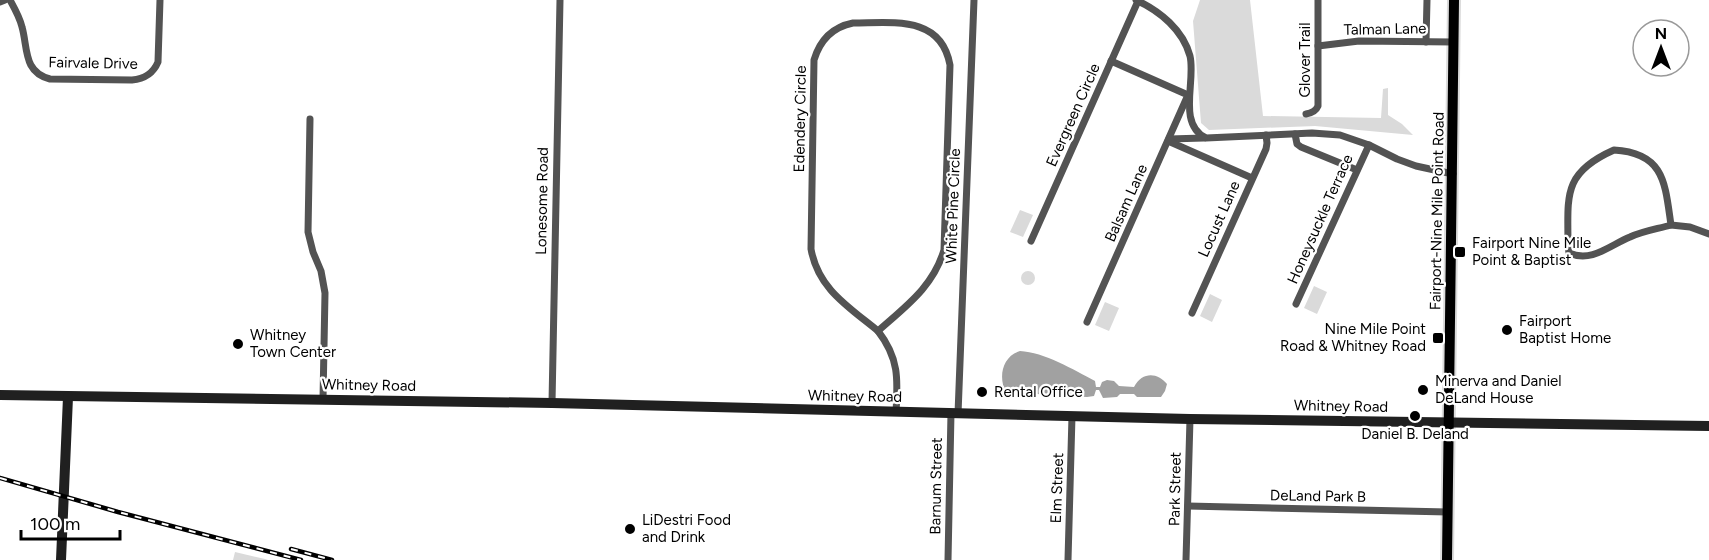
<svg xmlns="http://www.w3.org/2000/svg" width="1709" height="560" font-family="Figtree,sans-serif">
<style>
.green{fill:#dadada}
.water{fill:#a1a1a1}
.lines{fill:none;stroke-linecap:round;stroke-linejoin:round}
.primary-casing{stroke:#dbdbdb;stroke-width:14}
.street{stroke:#535353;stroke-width:7}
.secondary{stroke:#202020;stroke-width:10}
.primary{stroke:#000;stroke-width:10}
.rail-casing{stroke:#000;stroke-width:4.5}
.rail{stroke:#fff;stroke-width:2;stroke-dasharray:7;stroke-linecap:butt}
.poi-dot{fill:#000;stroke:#fff;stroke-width:2}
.labels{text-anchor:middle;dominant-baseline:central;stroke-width:4.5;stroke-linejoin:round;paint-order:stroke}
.street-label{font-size:15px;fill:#000;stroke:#fff}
.poi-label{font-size:15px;fill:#000;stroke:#fff;text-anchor:start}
</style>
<rect width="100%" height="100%" fill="#fff"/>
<g class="green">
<path d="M 1200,0 L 1250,0 L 1263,116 L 1381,118 L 1383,89 L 1388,88 L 1388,115 L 1402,124 L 1413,135 L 1315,126 L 1209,130 L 1201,123 L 1193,21 Z"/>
<path d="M 1020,210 L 1033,215 L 1023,237 L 1010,232 Z"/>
<circle cx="1028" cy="278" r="7"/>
<path d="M 1314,286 L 1327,292 L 1317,314 L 1304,308 Z"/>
<path d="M 1210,294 L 1222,300 L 1212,322 L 1200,316 Z"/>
<path d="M 1105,302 L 1119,308 L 1109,331 L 1095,325 Z"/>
<path d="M 235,552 L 265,559 L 268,560 L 233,560 Z"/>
</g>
<path class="water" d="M 1020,351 C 1044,352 1074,370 1095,381 L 1096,387 L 1100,387 L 1102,382 L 1107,380 L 1114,381 L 1119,386 L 1134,387 C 1142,372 1157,372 1167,384 L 1165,391 L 1161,397 L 1137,397 L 1134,394 L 1120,394 L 1117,397 L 1103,398 L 1099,390 L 1096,390 L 1094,396 L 1087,397 L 1037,394 L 1022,394 L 1018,395 L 1006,392 C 998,378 1002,356 1020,351 Z"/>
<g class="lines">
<defs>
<path id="primary" d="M 1447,560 L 1454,0"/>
</defs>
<use href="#primary" class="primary-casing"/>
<g class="street">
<path d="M 10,0 C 15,9 20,18 22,27 C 28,48 23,72 50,79 L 132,80 C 144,79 153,74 158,62 L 160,0"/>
<path d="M 1136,0 C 1160,11 1183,30 1190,56 C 1196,81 1177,124 1206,138 L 1312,133 L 1340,135 L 1369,145 L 1397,159 L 1416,166 L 1453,174"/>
<path d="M 0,2 L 5,0"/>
<path d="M 853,23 C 893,23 941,15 950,65 L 944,250 C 933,287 906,306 878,331 C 849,307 818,289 811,249 L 814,60 C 820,40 833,27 853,23 Z"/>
<path d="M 1426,42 L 1427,0"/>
<path d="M 1318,46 L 1359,41 L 1453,42"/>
<path d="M 1306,114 C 1312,113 1316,111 1318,106 L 1318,0"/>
<path d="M 310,119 L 308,232 L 313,252 L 321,271 L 325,293 L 323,399"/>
<path d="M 1295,134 L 1297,144 L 1301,147 L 1357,170"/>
<path d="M 1169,139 L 1204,138"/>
<path d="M 1168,141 L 1252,178"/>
<path d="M 1614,150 C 1665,153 1665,184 1671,225 C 1657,229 1643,231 1630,237 C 1610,245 1592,263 1569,253 L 1568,246 C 1568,196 1562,173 1614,150 Z"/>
<path d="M 1671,225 L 1690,227 L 1709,234"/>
<path d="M 1031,241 L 1138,1"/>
<path d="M 1296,304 L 1369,145"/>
<path d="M 1192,313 L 1266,149 L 1267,143 L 1266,135"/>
<path d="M 1087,322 L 1188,95 L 1111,61"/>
<path d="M 878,331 C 899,358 898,379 896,412"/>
<path d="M 552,403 L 560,0"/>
<path d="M 958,414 L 974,0"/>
<path d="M 1188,506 L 1448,512"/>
<path d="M 948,560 L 951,413"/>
<path d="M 1068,560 L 1072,416"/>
<path d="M 1186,560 L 1190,419"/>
</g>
<g class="secondary">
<path d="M 0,395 L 552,403 L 1190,419 L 1709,426"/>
<path d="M 61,560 L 68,397"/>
</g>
<use href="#primary" class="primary"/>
<defs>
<g id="rail">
<path d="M 0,478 L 118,512 L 301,560"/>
<path d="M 291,549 L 332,560"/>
</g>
</defs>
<use href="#rail" class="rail-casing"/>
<use href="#rail" class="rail"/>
</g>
<g class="poi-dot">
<rect x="1454" y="246" width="12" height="12" rx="3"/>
<circle cx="1507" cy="330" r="6"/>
<rect x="1432" y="332" width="12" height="12" rx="3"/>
<circle cx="238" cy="344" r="6"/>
<circle cx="1423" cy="390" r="6"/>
<circle cx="982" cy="392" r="6"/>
<circle cx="1415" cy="416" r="6"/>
<circle cx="630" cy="529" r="6"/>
</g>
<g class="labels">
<g class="street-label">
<text transform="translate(1385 29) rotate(-1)">Talman Lane</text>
<text transform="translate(1305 60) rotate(-90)">Glover Trail</text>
<text transform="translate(93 63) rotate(1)">Fairvale Drive</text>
<text transform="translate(1073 115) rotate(-66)">Evergreen Circle</text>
<text transform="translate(800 119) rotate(-89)">Edendery Circle</text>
<text transform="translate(542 201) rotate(-89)">Lonesome Road</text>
<text transform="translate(1126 203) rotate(-66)">Balsam Lane</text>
<text transform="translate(953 206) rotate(-88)">White Pine Circle</text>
<text transform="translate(1437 211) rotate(-89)">Fairport-Nine Mile Point Road</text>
<text transform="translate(1219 219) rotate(-66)">Locust Lane</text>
<text transform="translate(1320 219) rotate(-66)">Honeysuckle Terrace</text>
<text transform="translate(369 385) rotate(1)">Whitney Road</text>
<text transform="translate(855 396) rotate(1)">Whitney Road</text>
<text transform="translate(1341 406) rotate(1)">Whitney Road</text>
<text transform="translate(936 486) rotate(-89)">Barnum Street</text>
<text transform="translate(1057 488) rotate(-88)">Elm Street</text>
<text transform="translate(1175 489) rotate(-89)">Park Street</text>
<text transform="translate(1318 496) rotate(1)">DeLand Park B</text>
</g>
<g class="poi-label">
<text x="1472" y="243">Fairport Nine Mile<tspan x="1472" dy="17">Point &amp; Baptist</tspan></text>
<text x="1519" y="321">Fairport<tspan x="1519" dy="17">Baptist Home</tspan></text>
<text x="1426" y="329" text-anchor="end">Nine Mile Point<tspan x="1426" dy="17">Road &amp; Whitney Road</tspan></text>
<text x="250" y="335">Whitney<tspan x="250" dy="17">Town Center</tspan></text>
<text x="1435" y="381">Minerva and Daniel<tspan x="1435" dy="17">DeLand House</tspan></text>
<text x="994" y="392">Rental Office</text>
<text x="1415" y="434" text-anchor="middle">Daniel B. Deland</text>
<text x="642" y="520">LiDestri Food<tspan x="642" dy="17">and Drink</tspan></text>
</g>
</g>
<g transform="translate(1661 48)"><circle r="28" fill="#ffffff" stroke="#999999" stroke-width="1.5"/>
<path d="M0-4.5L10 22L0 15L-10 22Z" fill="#000000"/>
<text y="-9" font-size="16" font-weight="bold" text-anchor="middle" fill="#000000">N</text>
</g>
<path d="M21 530v9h99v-9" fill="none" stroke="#000000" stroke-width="3"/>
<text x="30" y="530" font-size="18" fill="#000000" stroke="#ffffff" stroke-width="4.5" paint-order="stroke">100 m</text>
</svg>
